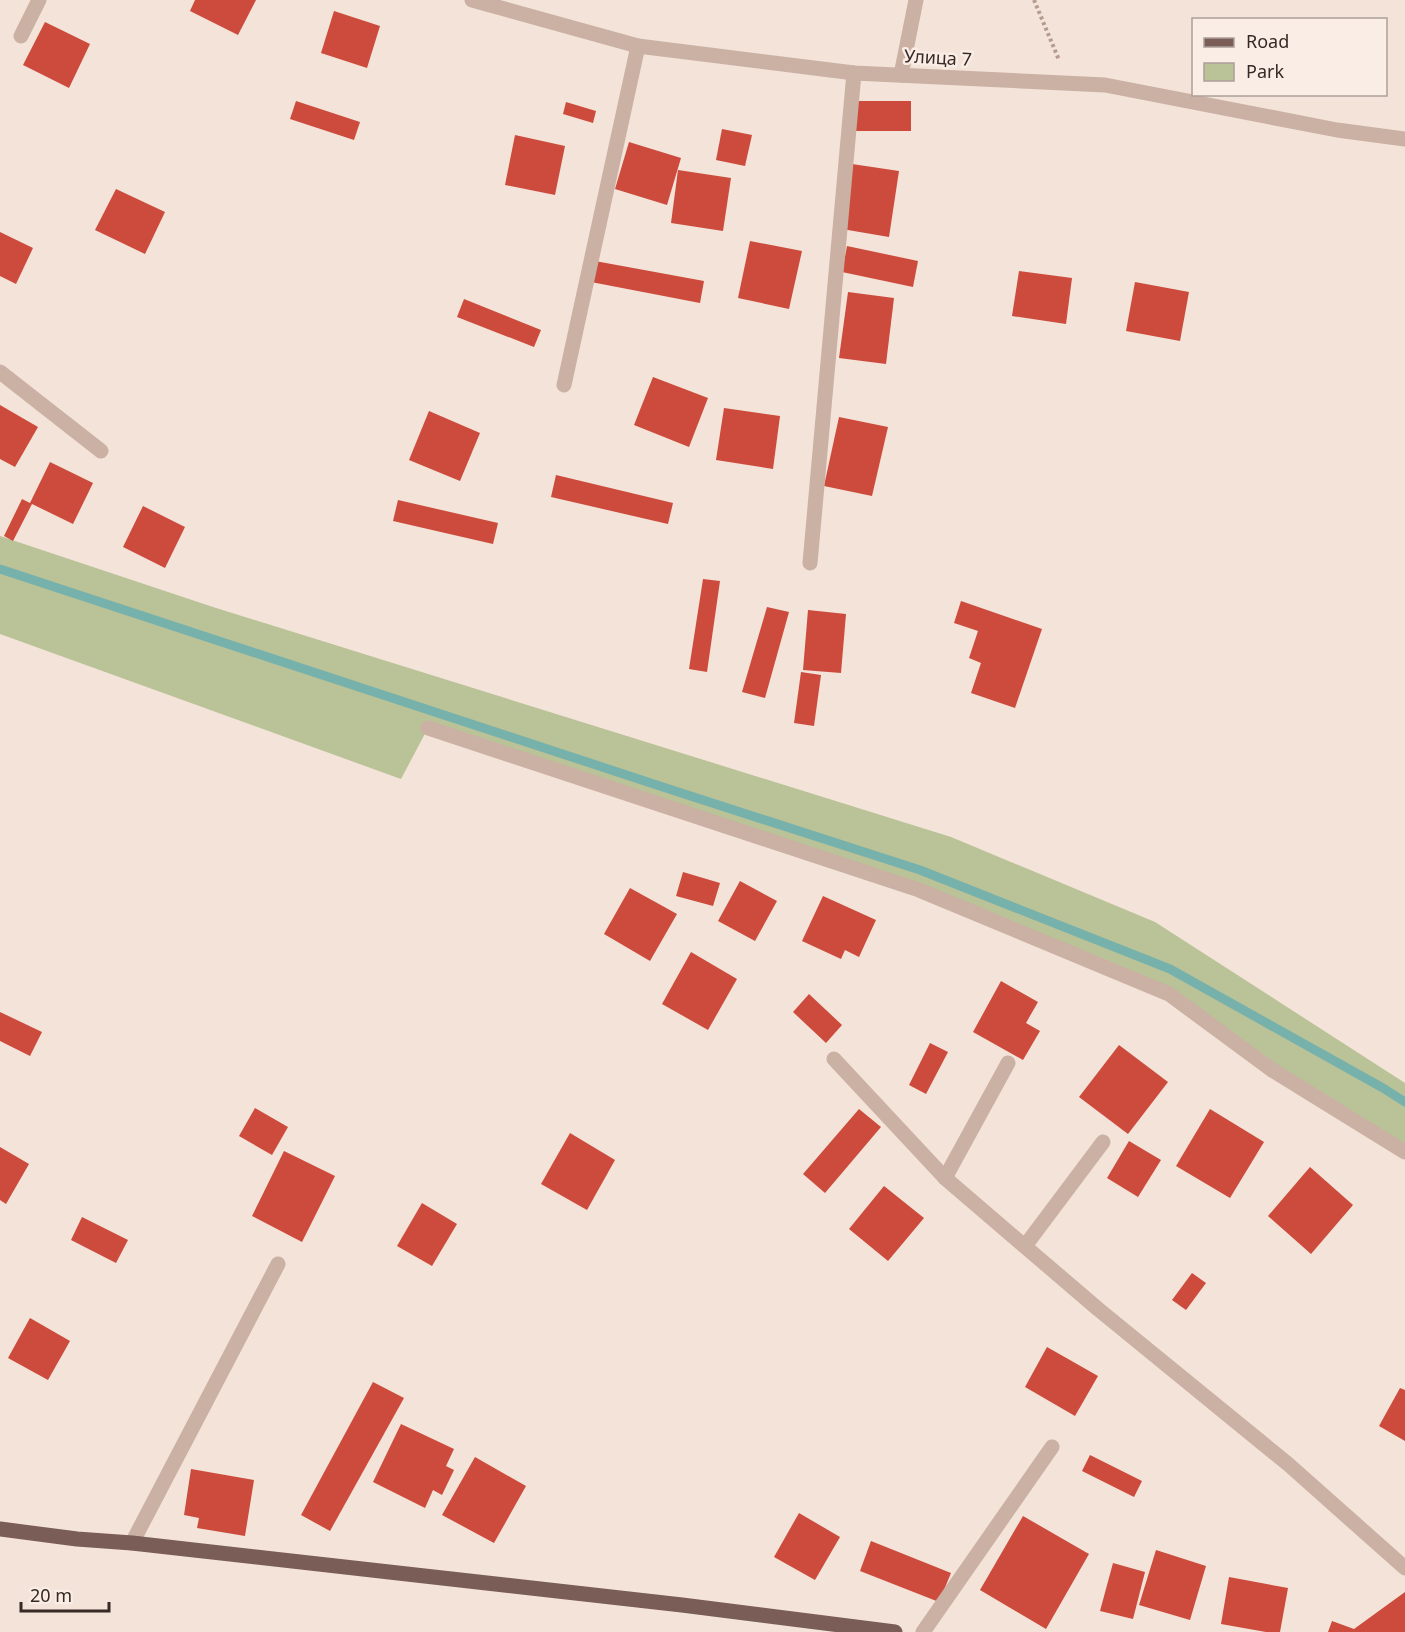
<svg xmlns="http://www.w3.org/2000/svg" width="1405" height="1632" font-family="'Noto Sans',sans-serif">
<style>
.green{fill:#bac297}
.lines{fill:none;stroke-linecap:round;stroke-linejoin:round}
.stream{stroke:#76b1ac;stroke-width:9}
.building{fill:#cd4b3c}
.path{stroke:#b79a8e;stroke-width:4;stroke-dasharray:3 3;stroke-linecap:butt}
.minor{stroke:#cbb0a4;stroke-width:15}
.major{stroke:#795d56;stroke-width:15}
.labels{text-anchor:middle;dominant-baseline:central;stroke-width:5;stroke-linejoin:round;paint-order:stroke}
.street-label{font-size:18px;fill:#362926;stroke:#faede5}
</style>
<rect width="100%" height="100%" fill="#f3e3d8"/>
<path class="green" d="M 0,536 L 213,607 L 951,837 L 1155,922 L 1405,1083 L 1405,1152 L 1169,994 L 919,890 L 428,728 L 401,779 L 0,634 Z"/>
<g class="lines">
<path class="stream" d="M 0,569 L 669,789 L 920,870 L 1170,969 L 1383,1088 L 1405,1102"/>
</g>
<g class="building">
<path d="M 195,0 L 256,0 L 238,35 L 190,11 Z"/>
<path d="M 334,11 L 380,26 L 367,68 L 321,53 Z"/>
<path d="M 45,22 L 90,44 L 69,88 L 23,65 Z"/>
<path d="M 296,101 L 360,122 L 354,140 L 290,119 Z"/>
<rect x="854" y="101" width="57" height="30"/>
<path d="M 566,102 L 596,111 L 593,123 L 563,114 Z"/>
<path d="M 722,129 L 752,135 L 745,166 L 716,160 Z"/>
<path d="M 515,135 L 565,146 L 555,195 L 505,185 Z"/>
<path d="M 629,142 L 681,158 L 667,205 L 615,189 Z"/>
<path d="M 852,164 L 899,171 L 889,237 L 842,229 Z"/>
<path d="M 678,170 L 731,178 L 723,231 L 671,223 Z"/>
<path d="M 116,189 L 165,212 L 145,254 L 95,230 Z"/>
<path d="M 0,232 L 33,248 L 16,284 L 0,276 Z"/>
<path d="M 750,241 L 802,251 L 789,309 L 738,298 Z"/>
<path d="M 847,246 L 918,261 L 913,287 L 842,272 Z"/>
<path d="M 595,261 L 704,281 L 700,303 L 591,282 Z"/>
<path d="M 1019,271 L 1072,278 L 1066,324 L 1012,316 Z"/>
<path d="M 1135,282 L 1189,292 L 1180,341 L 1126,331 Z"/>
<path d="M 848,292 L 894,298 L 886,364 L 839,358 Z"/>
<path d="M 464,299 L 541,330 L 534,347 L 457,317 Z"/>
<path d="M 653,377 L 708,398 L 689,447 L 634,425 Z"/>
<path d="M 0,405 L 38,427 L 15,467 L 0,459 Z"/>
<path d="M 724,408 L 780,416 L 773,469 L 716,460 Z"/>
<path d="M 429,411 L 480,433 L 460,481 L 409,460 Z"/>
<path d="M 839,417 L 888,427 L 872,496 L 824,486 Z"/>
<path d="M 50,462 L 93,483 L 73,524 L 32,504 L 13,541 L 4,536 L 22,499 L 30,503 Z"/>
<path d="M 556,475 L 673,503 L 668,524 L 551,497 Z"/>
<path d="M 398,500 L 498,523 L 493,544 L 393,521 Z"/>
<path d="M 143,506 L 185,527 L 165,568 L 123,547 Z"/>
<path d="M 703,579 L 720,581 L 707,672 L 689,669 Z"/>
<path d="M 961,601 L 1042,629 L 1015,708 L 971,693 L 981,663 L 969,658 L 978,631 L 954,623 Z"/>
<path d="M 767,607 L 789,612 L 765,698 L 742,692 Z"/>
<path d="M 808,610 L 846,614 L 841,673 L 803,670 Z"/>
<path d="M 801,672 L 821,675 L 814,726 L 794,723 Z"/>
<path d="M 683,872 L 720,883 L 713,906 L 676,896 Z"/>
<path d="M 740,881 L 777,901 L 755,941 L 718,921 Z"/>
<path d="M 630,888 L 677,914 L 650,961 L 604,934 Z"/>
<path d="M 823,896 L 876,920 L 859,957 L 845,950 L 841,959 L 802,941 Z"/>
<path d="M 691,952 L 737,979 L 708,1030 L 662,1004 Z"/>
<path d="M 1001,981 L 1038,1002 L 1026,1023 L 1040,1031 L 1023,1060 L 973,1032 Z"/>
<path d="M 809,994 L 842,1025 L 826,1043 L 793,1012 Z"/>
<path d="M 0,1012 L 42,1032 L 30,1056 L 0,1041 Z"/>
<path d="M 930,1043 L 948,1052 L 926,1094 L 909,1085 Z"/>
<path d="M 1119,1045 L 1168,1082 L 1128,1134 L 1079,1097 Z"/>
<path d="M 255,1108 L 288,1127 L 272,1155 L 239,1136 Z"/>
<path d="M 859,1109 L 881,1127 L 825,1193 L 803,1174 Z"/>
<path d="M 1210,1109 L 1264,1142 L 1230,1198 L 1176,1166 Z"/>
<path d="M 570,1133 L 615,1160 L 587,1210 L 541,1184 Z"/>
<path d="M 1129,1141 L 1161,1160 L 1138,1197 L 1107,1178 Z"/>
<path d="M 0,1147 L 29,1164 L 6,1204 L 0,1200 Z"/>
<path d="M 284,1151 L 335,1176 L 302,1242 L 252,1216 Z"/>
<path d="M 1310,1167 L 1353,1205 L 1311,1254 L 1268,1216 Z"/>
<path d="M 884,1186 L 924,1218 L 888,1261 L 849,1229 Z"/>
<path d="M 422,1203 L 457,1224 L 432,1266 L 397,1246 Z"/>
<path d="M 82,1217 L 128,1240 L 116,1263 L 71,1240 Z"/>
<path d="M 1192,1273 L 1206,1283 L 1186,1310 L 1172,1300 Z"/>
<path d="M 30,1318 L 70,1341 L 48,1380 L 8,1358 Z"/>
<path d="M 1047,1347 L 1098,1376 L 1075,1416 L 1025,1387 Z"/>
<path d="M 373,1382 L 404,1398 L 330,1531 L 301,1515 Z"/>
<path d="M 1400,1388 L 1405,1390 L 1405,1441 L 1379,1426 Z"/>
<path d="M 401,1424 L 454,1449 L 446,1466 L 454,1470 L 442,1495 L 433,1490 L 425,1508 L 373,1482 Z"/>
<path d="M 1090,1455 L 1142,1481 L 1134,1497 L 1082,1471 Z"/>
<path d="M 475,1457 L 526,1486 L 494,1543 L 442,1515 Z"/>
<path d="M 191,1469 L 254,1480 L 245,1536 L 197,1528 L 199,1518 L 184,1515 Z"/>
<path d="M 799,1513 L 840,1537 L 815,1580 L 774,1557 Z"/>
<path d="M 1023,1516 L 1089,1554 L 1046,1629 L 980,1590 Z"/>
<path d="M 871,1541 L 951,1573 L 939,1602 L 860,1571 Z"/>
<path d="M 1156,1550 L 1206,1566 L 1190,1620 L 1139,1605 Z"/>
<path d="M 1113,1563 L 1145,1572 L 1133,1619 L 1100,1611 Z"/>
<path d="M 1229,1577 L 1288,1588 L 1280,1632 L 1266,1632 L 1221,1624 Z"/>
<path d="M 1405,1592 L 1405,1632 L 1328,1632 L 1332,1621 L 1354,1629 Z"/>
</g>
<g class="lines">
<path class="path" d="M 1034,0 L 1059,60"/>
<g class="minor">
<path d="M 472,0 L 638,46 L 854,73 L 1105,85 L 1337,130 L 1405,139"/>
<path d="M 21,36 L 39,0"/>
<path d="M 901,75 L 916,0"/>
<path d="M 0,372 L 101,451"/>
<path d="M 564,385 L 638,46"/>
<path d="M 810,563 L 854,73"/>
<path d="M 428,728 L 919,890 L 1169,994 L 1272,1070 L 1405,1152"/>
<path d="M 834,1059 L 945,1178 L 1098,1309 L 1288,1464 L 1405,1568"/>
<path d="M 945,1178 L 1008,1063"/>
<path d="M 1025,1246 L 1103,1142"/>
<path d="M 132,1543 L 278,1264"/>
<path d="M 923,1632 L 1052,1447"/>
</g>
<path class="major" d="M 0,1529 L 77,1539 L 132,1543 L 682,1605 L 895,1632"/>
</g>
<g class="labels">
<g class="street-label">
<text transform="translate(938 57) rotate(3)">Улица 7</text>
</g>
</g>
<rect x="1192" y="18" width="195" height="78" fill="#faede5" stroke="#ac9f99" stroke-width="1.5"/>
<rect x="1204" y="38" width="30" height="9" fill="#795d56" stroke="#ac9f99" stroke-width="1.5"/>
<text x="1246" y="48" font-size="18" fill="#362926">Road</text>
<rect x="1204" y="63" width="30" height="18" fill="#bac297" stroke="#ac9f99" stroke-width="1.5"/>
<text x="1246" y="78" font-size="18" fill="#362926">Park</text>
<path d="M21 1602v9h88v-9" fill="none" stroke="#362926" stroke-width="3"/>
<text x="30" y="1602" font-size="18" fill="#362926" stroke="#faede5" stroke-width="4.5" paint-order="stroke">20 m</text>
</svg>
